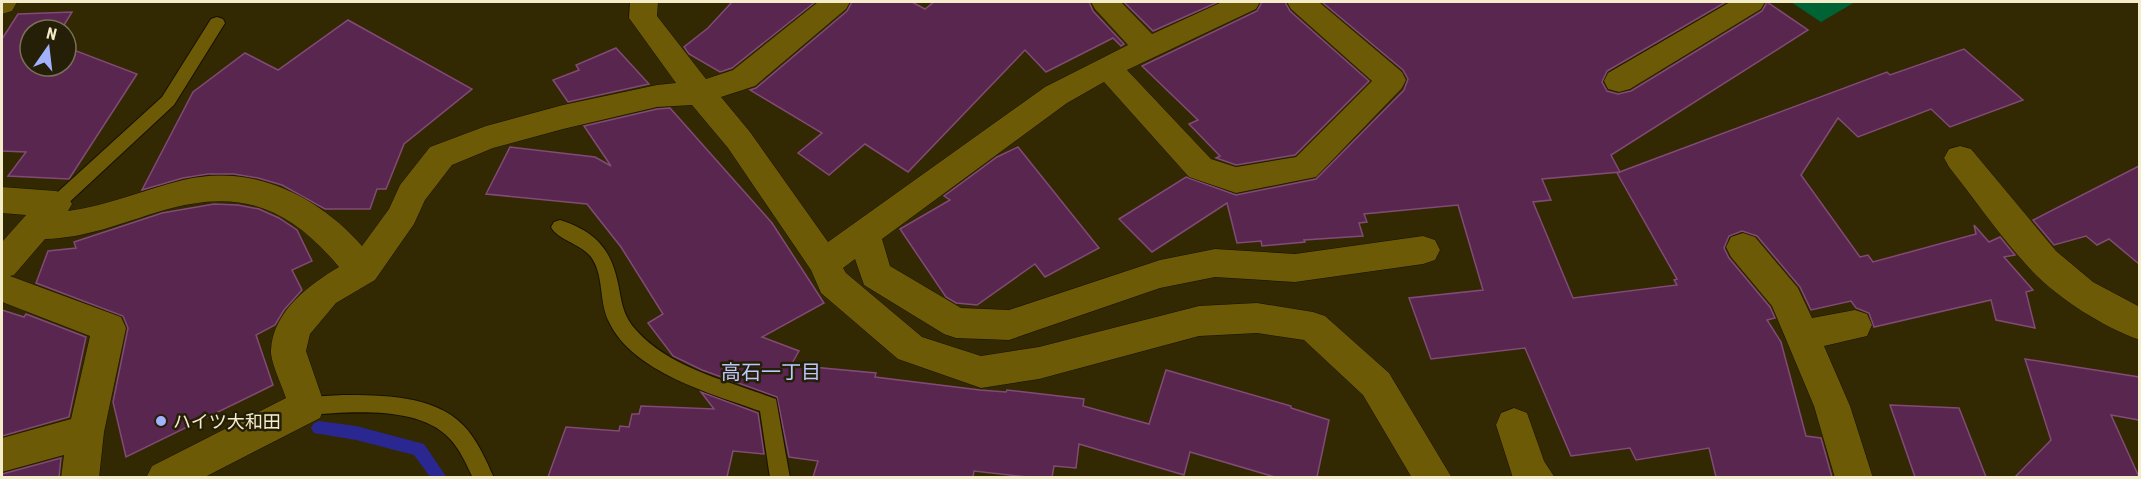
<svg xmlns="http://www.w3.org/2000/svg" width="2141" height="479" font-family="'Roboto Condensed','Noto Sans JP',sans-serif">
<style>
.green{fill:#006336}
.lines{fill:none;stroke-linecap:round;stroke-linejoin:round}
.stream{fill:#2a2890;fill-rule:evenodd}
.building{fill:#59264f;stroke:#814b76;stroke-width:1.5}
.lane-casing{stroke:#171100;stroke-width:2}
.street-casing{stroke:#171100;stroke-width:1}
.lane{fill:#6c5a07;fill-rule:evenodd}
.street{fill:#6c5a07;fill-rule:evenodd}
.poi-dot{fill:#a3b2fd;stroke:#251f08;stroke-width:2}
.labels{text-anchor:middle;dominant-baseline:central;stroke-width:5;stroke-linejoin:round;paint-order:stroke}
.poi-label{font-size:18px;fill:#f5ecc9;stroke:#251f08;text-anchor:start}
.neighbourhood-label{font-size:20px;fill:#bbc7ff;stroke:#251f08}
</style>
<rect width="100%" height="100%" fill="#322801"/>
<path class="green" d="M 1791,2 L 1855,2 L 1821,22 Z"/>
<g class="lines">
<path class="stream" d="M 319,421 L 356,426 L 424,444 L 447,478 L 431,478 L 414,455 L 356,440 L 314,433 L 311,428 L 314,423 Z"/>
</g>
<g class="building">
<path d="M 732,2 L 815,2 L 732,68 L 720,72 L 689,54 L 684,47 L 708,28 Z"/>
<path d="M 852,2 L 912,2 L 925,9 L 934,2 L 1089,2 L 1093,11 L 1124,44 L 1121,46 L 1113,38 L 1046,72 L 1025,50 L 908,172 L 865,144 L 829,175 L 798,153 L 822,133 L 750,90 L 756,88 L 847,11 Z"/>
<path d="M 1124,2 L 1218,2 L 1153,31 Z"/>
<path d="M 1262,2 L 1285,2 L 1290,11 L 1369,81 L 1295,155 L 1236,165 L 1216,158 L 1220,156 L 1189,124 L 1198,120 L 1142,66 L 1257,11 Z"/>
<path d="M 1322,2 L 1726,2 L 1607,71 L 1602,82 L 1607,91 L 1618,94 L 1631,91 L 1762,11 L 1767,2 L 1808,30 L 1611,155 L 1620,172 L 1542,179 L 1551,200 L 1533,202 L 1573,298 L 1677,285 L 1674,280 L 1677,279 L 1617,173 L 1887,72 L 1890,75 L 1964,49 L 2023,100 L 1950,127 L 1931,109 L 1858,137 L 1838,118 L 1801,175 L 1860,257 L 1868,255 L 1873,262 L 1976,234 L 1974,225 L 1989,242 L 2000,237 L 2015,255 L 2004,257 L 2033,290 L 2026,292 L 2035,328 L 1996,320 L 1991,300 L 1874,327 L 1869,313 L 1856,308 L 1851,301 L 1811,310 L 1800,287 L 1757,236 L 1742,231 L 1729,236 L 1724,248 L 1729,258 L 1770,307 L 1775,318 L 1767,320 L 1781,342 L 1806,436 L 1821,438 L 1832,477 L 1716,477 L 1709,448 L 1636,460 L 1630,448 L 1571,456 L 1525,348 L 1431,359 L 1409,298 L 1483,290 L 1458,205 L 1364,214 L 1367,222 L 1359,223 L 1363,236 L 1304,240 L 1305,242 L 1262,246 L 1261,241 L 1237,243 L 1227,203 L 1152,252 L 1119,219 L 1186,177 L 1236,195 L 1316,179 L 1404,90 L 1408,79 L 1403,70 Z"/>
<path d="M 72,12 L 61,30 L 30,30 L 30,66 L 66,66 L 66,47 L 137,74 L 69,179 L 8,176 L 26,152 L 2,151 L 2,39 L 18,14 Z"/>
<path d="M 348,20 L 472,89 L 404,144 L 386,189 L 377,189 L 370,209 L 325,209 L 282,185 L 258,178 L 234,174 L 208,174 L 183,178 L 142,190 L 193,92 L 245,53 L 278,70 Z"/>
<path d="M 616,48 L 649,84 L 568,102 L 553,80 L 579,70 L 576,65 Z"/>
<path d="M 670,108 L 772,223 L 824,303 L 762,337 L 799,351 L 791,365 L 876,373 L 875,377 L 980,390 L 1006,392 L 1007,390 L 1084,399 L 1083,406 L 1149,424 L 1166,370 L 1291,406 L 1291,408 L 1329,420 L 1317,477 L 1275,477 L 1190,452 L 1184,475 L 1079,444 L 1076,468 L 1054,466 L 1052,477 L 1028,477 L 974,471 L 973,477 L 813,477 L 818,461 L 789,457 L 777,397 L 702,370 L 673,356 L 648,323 L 663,314 L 621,247 L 587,204 L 486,194 L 510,147 L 595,157 L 611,166 L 584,126 L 657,109 Z"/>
<path d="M 1018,147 L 1099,248 L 1045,277 L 1035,264 L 977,305 L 956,303 L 946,297 L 900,229 L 950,200 L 944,196 L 997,157 Z"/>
<path d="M 2139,166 L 2139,264 L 2109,239 L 2097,245 L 2086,236 L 2054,245 L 2033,220 Z"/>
<path d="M 214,204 L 238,205 L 259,209 L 279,218 L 297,230 L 312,261 L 292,270 L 302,290 L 284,310 L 275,325 L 256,335 L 273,385 L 126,457 L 113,402 L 128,328 L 123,316 L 36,283 L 48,251 L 76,248 L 74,242 L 162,213 Z"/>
<path d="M 2,310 L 24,317 L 26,314 L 86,337 L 69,417 L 2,436 Z"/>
<path d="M 2025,359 L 2139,377 L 2139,420 L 2111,415 L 2139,477 L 2015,477 L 2051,440 Z"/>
<path d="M 701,392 L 758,413 L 764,454 L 733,451 L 727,477 L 548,477 L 566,427 L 619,431 L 620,426 L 629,427 L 632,414 L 639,414 L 641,406 L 714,409 Z"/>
<path d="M 1890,405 L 1959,408 L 1986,477 L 1915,477 Z"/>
<path d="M 61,458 L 59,477 L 2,477 L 2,474 Z"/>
</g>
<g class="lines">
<defs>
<g id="lane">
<path d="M 217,17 L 223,19 L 225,23 L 174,105 L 62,209 L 56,211 L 50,209 L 47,204 L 50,199 L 162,97 L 211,19 Z"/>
<path d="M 560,220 C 597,232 612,250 619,288 C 622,305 624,317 636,330 C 671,369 729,381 776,399 L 790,478 L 770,478 L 760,411 C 712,394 632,372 609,322 C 599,303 604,279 593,260 C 584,244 558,241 551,227 L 554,222 Z"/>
<path d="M 343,395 C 381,395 434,395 463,425 C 477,439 486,460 494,478 L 473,478 C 466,464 460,449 449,438 C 418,405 348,412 307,415 L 300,412 L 297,406 L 300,400 L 307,397 Z"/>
</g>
<g id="street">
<path d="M 2,2 L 17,2 L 12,11 L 2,14 Z"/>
<path d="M 630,2 L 658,2 L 657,16 L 706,79 L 733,70 L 818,2 L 850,2 L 846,9 L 755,86 L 721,97 L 750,132 L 828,242 L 1045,87 L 1128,45 L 1095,9 L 1091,2 L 1121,2 L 1152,34 L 1222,2 L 1260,2 L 1256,9 L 1127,70 L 1211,159 L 1236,167 L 1296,157 L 1372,81 L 1291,9 L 1287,2 L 1319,2 L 1402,72 L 1406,80 L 1402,88 L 1316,177 L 1236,193 L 1189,177 L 1104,82 L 1067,103 L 882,239 L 890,266 L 961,308 L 1009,310 L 1160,260 L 1215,249 L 1295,254 L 1423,236 L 1435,240 L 1440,250 L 1435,260 L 1423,264 L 1295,282 L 1215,277 L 1160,288 L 1009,340 L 956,338 L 944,334 L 864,285 L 855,259 L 843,268 L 846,273 L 922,337 L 981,356 L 1039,347 L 1199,306 L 1257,303 L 1313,312 L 1325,316 L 1389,373 L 1452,478 L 1412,478 L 1363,395 L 1304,340 L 1257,333 L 1199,336 L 1039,379 L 981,388 L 898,359 L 821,293 L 811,270 L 728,148 L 692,105 L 657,107 L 563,129 L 493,148 L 452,165 L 425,200 L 414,224 L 375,280 L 336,303 L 310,334 L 306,351 L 325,406 L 320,418 L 203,478 L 146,478 L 152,466 L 286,398 C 282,386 270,361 271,350 C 273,311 310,284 339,267 C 287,205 239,188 161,211 C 122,223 86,238 45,239 L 14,275 L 10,276 L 121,317 L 126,328 L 104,432 L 99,478 L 61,478 L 64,455 L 2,472 L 2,438 L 71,419 L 90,336 L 2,302 L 2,242 L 26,215 L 2,213 L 2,187 L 56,191 L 67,195 L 72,204 L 68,211 C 108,206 145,189 183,180 C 251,163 317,195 362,246 L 389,209 L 400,185 L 430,147 L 486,126 L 563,105 L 657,85 L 676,83 L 629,18 Z"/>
<path d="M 1730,2 L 1765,2 L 1761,9 L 1630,89 L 1619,92 L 1608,89 L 1604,81 L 1608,73 Z"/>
<path d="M 1960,146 L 1971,149 L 2056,251 L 2093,282 L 2140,307 L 2140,340 C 2103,327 2059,299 2032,271 C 2002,239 1976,201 1949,167 L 1944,158 L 1949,149 Z"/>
<path d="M 1743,233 L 1755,237 L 1798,288 L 1812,318 L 1855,310 L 1867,314 L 1872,325 L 1867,336 L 1824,346 L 1850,406 L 1873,478 L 1835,478 L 1814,406 L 1772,306 L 1731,257 L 1726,247 L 1731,237 Z"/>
<path d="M 1514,408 L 1527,413 L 1544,461 L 1555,478 L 1513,478 L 1496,425 L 1501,413 Z"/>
</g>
</defs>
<use href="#lane" class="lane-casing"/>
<use href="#street" class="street-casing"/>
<use href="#lane" class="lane"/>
<use href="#street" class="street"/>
</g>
<circle class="poi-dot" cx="161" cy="421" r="6"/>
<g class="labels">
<g class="poi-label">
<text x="173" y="421">ハイツ大和田</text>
</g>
<g class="neighbourhood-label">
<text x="771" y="372">高石一丁目</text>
</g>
</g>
<rect width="2141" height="479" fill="none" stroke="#f5ecc9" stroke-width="6"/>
<g transform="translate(48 48) rotate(14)"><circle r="28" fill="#251f08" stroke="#787155" stroke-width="1.5"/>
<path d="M0-4.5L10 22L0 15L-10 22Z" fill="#a3b2fd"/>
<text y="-9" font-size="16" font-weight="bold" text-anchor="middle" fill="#f5ecc9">N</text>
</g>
</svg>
